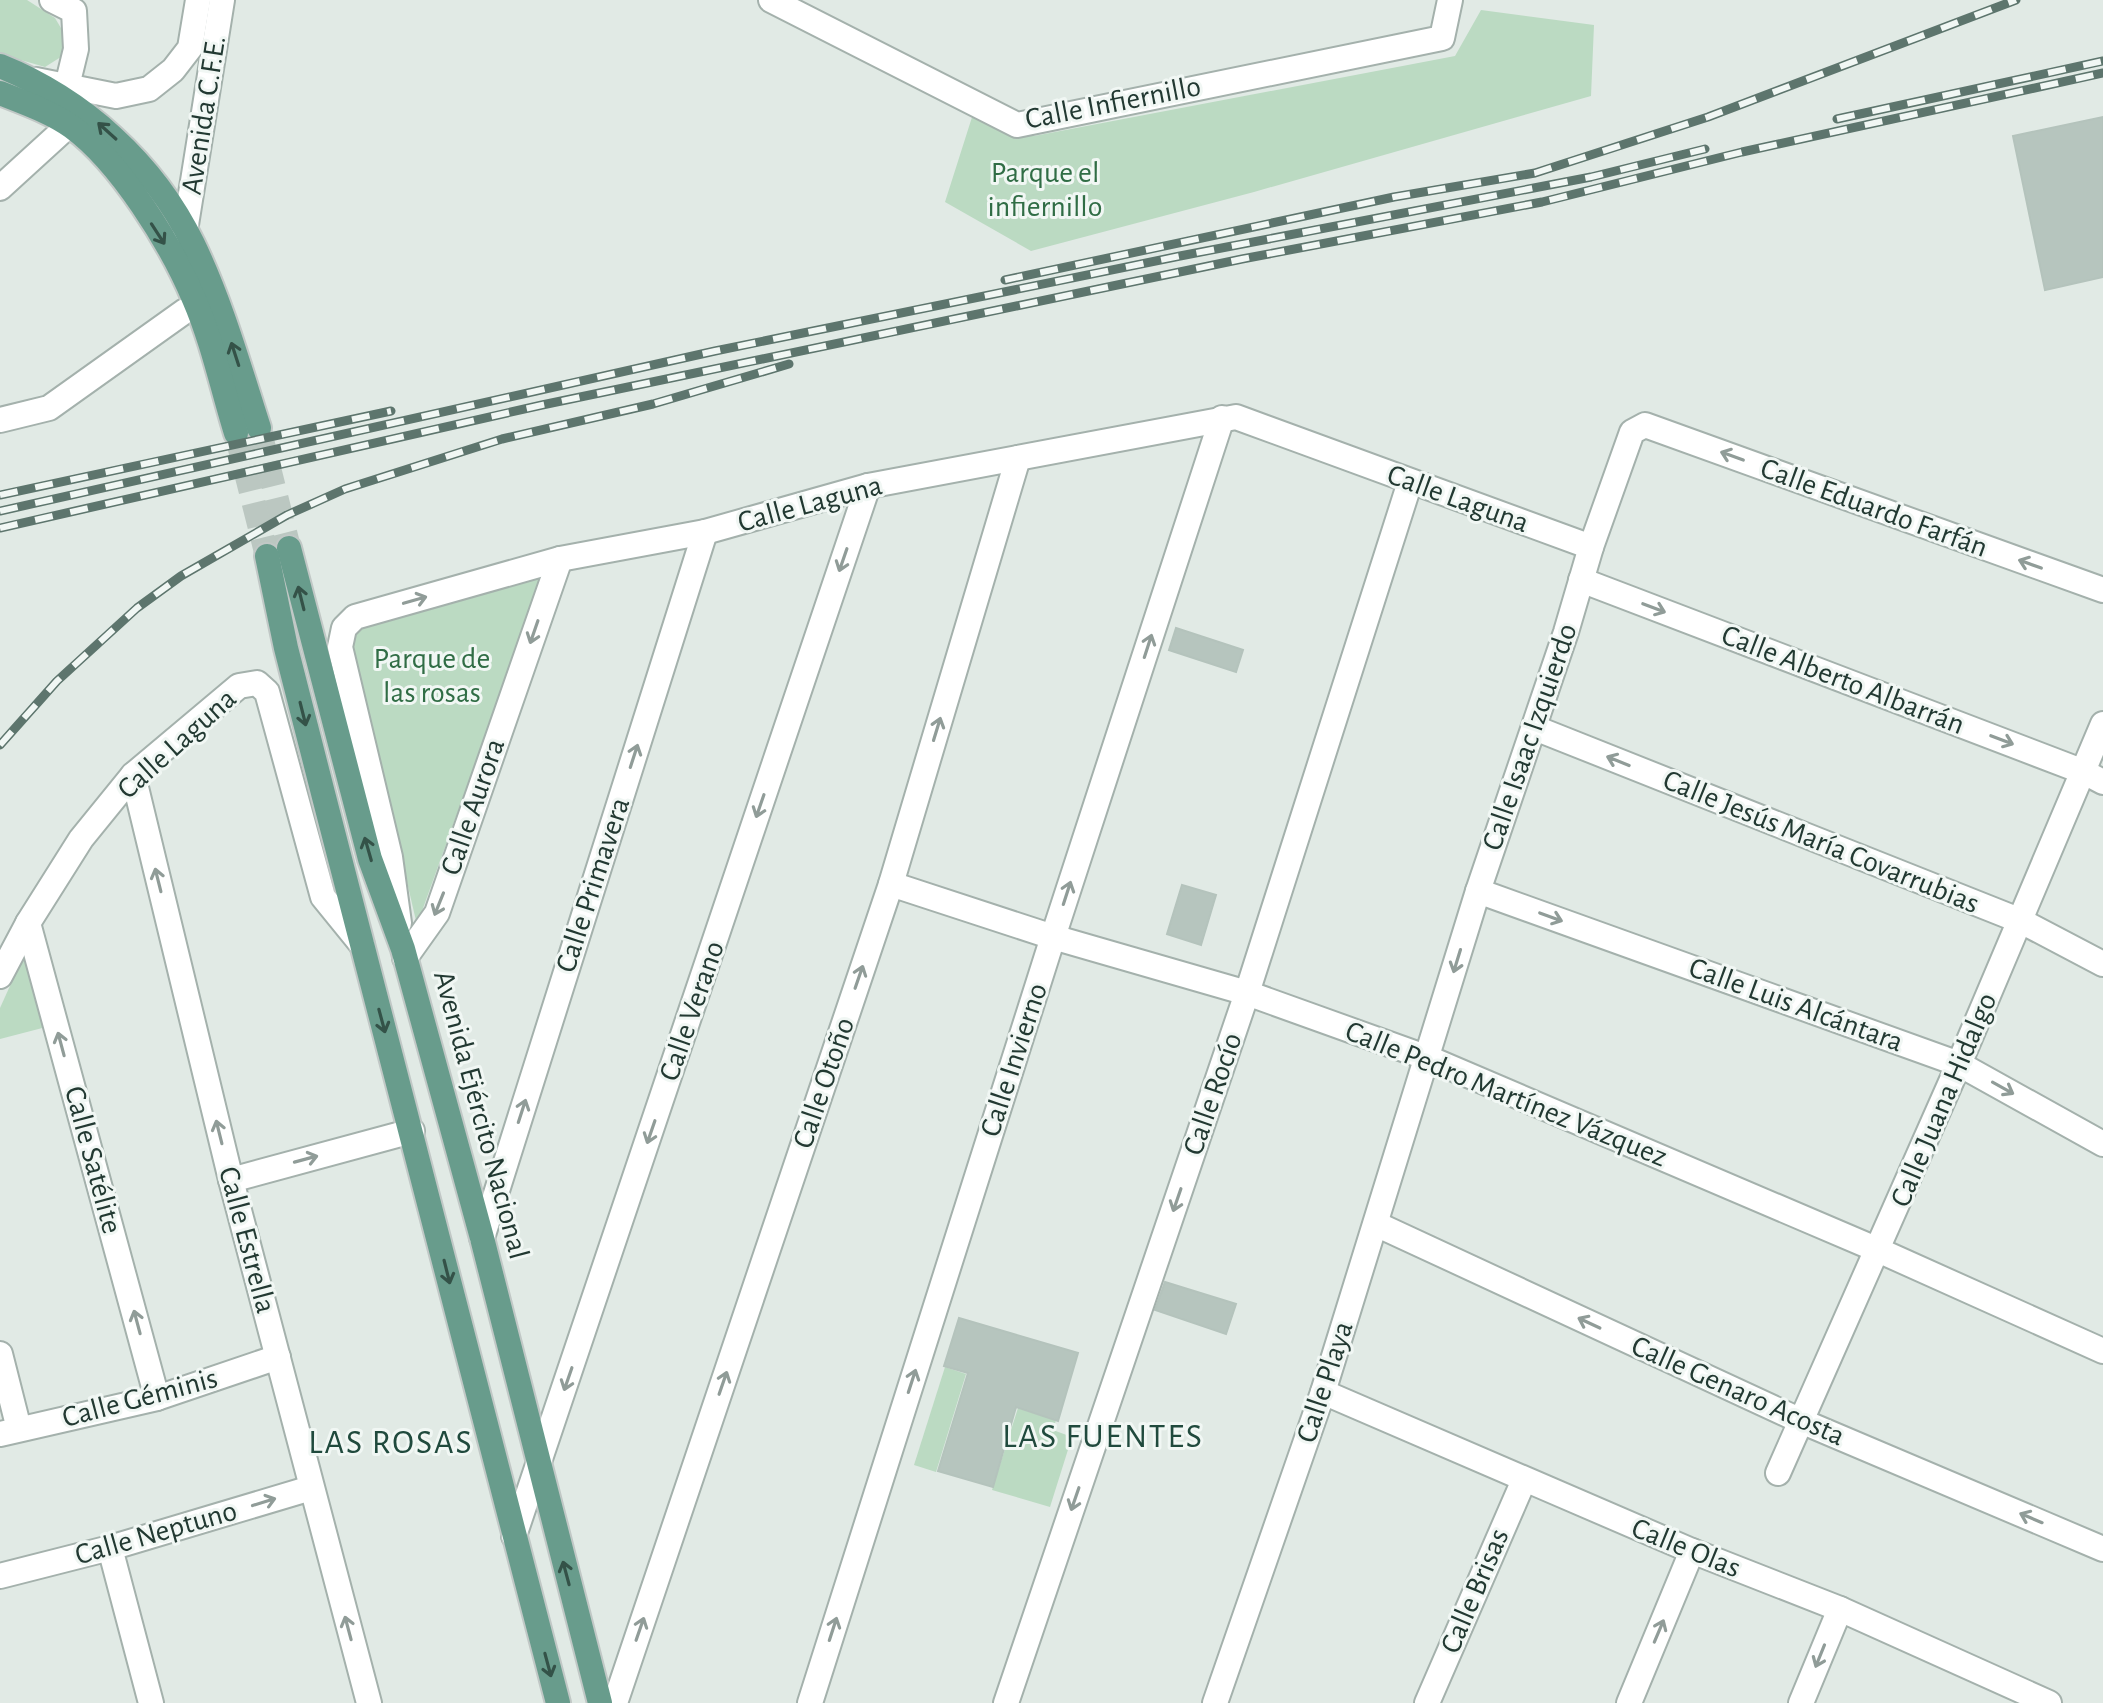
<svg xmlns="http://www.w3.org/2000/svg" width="2103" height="1703" font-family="'Alegreya Sans',sans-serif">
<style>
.green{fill:#bbdac2}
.building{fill:#b6c5be;stroke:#b4c3bc;stroke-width:2}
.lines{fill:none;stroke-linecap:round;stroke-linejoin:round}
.major-tunnel{stroke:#bbc7c1;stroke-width:24;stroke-dasharray:24 12;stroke-linecap:butt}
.minor-casing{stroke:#a4b1ac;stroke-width:28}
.major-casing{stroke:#c1c8c6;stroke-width:28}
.minor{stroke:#fff;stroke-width:24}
.major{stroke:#689c8c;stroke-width:24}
.rail-casing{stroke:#5d756d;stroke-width:9}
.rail{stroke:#f1f7f4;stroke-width:6;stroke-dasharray:18;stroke-linecap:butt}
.oneway{stroke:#345248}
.oneway2{stroke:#909c98}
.labels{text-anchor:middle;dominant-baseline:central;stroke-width:6;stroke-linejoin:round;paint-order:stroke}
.street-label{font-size:30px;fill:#223932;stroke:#f1f7f4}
.park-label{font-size:30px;fill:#306d45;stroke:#f1f7f4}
.quarter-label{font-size:34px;letter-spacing:2px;fill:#204a3d;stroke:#f1f7f4}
</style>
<rect width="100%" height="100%" fill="#e1eae5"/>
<g class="green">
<path d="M 0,0 L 27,0 L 55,18 L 68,40 L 64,55 L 45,67 L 0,54 Z"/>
<path d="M 1481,10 L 1594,25 L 1591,96 L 1254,192 L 1031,251 L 945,202 L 973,114 L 1034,136 L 1455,56 Z"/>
<path d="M 543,575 L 417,925 L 348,628 Z"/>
<path d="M 28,946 L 50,1026 L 0,1039 L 0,1008 Z"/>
<path d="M 945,1367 L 966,1374 L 936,1472 L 914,1465 Z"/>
<path d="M 1018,1408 L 1056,1420 L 1053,1430 L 1072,1437 L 1050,1507 L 992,1490 Z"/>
</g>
<g class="building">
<path d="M 2103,117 L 2103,277 L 2045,290 L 2013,136 Z"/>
<path d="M 1176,628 L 1243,650 L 1236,672 L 1169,650 Z"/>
<path d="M 1182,885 L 1216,895 L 1201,945 L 1167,934 Z"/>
<path d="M 1165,1282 L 1236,1304 L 1226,1334 L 1155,1310 Z"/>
<path d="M 959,1318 L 1078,1353 L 1058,1421 L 1016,1407 L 993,1487 L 938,1471 L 968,1373 L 944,1366 Z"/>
</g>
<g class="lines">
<g class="major-tunnel">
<path d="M 259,428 L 289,548"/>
<path d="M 236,433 L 267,556"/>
</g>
<defs>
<g id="minor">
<path d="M 52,0 L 74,11 L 76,49 L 67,86"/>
<path d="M 771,0 L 1017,125 L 1442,38 L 1450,0"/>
<path d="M 36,80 L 116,96 L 149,89 L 173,70 L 190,48 L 198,0"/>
<path d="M 0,188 L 69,125"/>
<path d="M 185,231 L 222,0"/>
<path d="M 0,420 L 49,408 L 185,311"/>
<path d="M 1581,580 L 2084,772 L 2103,782"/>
<path d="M 1535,728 L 2021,921 L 2103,964"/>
<path d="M 133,775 L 231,1180 L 369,1703"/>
<path d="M 891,884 L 1053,937 L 1247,993 L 1428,1058 L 1878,1250 L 2103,1351"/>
<path d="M 1478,891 L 1959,1064 L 2103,1144"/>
<path d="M 28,923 L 157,1398"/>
<path d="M 399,923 L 390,857 L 340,647 L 344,628 L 355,617 L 560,559 L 705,532 L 868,486 L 1236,417 L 1591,547"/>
<path d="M 405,958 L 437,913 L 560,559"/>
<path d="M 0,976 L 28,923 L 81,839 L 133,775 L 239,686 L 257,683 L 267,692 L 323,897 L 362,945"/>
<path d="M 231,1180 L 412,1131"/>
<path d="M 1376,1224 L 1801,1421 L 2103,1549"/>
<path d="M 482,1238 L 705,532"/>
<path d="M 0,1354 L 19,1429"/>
<path d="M 1323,1392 L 1692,1551 L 1840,1609 L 2049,1703"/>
<path d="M 0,1434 L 157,1398 L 278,1357"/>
<path d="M 1778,1473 L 1959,1064 L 2103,724"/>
<path d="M 514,1536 L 868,486"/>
<path d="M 110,1548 L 151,1703"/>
<path d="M 0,1576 L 110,1548 L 311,1488"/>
<path d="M 615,1703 L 891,884 L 1018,458"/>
<path d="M 810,1703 L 1053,937 L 1222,418"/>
<path d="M 1006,1703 L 1247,993 L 1410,482"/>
<path d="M 1215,1703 L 1323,1392 L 1478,891 L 1566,632 L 1591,547 L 1632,432 L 1645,425 L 2103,590"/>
<path d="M 1427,1703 L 1524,1480"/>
<path d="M 1629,1703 L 1692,1551"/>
<path d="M 1801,1703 L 1840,1609"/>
</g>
<g id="major">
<path d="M 0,66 C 82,99 154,163 193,244 C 221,302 239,366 259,428"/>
<path d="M 0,93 C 23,102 51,112 72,127 C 120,162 171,244 194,299 C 212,340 223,391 236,433"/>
<path d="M 289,548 L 370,859 L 403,949 L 482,1238 L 600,1703"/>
<path d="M 267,556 L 286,648 L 324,797 L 558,1703"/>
</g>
</defs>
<use href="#minor" class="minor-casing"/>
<use href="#major" class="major-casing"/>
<use href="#minor" class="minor"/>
<use href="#major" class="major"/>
<defs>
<g id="rail">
<path d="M 1837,119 L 2103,61"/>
<path d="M 1005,280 L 1394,197 L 1535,173 L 1708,117 L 2016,0"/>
<path d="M 0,495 L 391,411"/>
<path d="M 0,511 L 715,351 L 1180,256 L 1591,177 L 1705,149"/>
<path d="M 0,528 L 542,405 L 1242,259 L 1542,202 L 1742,152 L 2103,73"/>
<path d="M 0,745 L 57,681 L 137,608 L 181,576 L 287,515 L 345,489 L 502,439 L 653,404 L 789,364"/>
</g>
</defs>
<use href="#rail" class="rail-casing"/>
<use href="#rail" class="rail"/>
</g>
<defs><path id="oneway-shaft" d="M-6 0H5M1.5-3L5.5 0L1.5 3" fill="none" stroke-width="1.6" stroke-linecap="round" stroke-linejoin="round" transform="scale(2)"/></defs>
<g class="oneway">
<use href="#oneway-shaft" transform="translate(107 131) rotate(-138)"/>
<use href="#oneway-shaft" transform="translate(158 234) rotate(57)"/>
<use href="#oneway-shaft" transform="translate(235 354) rotate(-108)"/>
<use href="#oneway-shaft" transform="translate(301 598) rotate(-104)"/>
<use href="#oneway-shaft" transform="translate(303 714) rotate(76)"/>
<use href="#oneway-shaft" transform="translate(368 849) rotate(-106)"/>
<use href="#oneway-shaft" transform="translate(382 1021) rotate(75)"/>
<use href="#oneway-shaft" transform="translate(447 1272) rotate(76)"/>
<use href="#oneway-shaft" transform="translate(566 1573) rotate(-105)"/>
<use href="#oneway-shaft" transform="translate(548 1665) rotate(75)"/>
</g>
<g class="oneway2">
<use href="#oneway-shaft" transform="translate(1732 456) rotate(-160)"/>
<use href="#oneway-shaft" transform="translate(843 560) rotate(109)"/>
<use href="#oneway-shaft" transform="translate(2030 564) rotate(-160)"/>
<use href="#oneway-shaft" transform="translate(415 600) rotate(-16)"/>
<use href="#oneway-shaft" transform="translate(1654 608) rotate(21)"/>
<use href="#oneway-shaft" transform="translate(534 632) rotate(109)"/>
<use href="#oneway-shaft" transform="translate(1148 646) rotate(-72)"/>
<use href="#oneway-shaft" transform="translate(937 729) rotate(-73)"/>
<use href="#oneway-shaft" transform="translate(2002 740) rotate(21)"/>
<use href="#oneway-shaft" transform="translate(634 756) rotate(-72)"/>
<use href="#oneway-shaft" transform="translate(1618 761) rotate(-158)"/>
<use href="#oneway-shaft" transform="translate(760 806) rotate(109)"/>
<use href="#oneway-shaft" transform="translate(158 880) rotate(-104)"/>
<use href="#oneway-shaft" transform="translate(1067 893) rotate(-72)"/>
<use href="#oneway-shaft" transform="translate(439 904) rotate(112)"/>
<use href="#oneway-shaft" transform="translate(1551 917) rotate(20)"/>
<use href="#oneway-shaft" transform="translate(1457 961) rotate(107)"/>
<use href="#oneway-shaft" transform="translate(859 977) rotate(-71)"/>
<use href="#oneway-shaft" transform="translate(61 1044) rotate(-105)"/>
<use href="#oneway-shaft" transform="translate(2003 1088) rotate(29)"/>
<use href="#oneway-shaft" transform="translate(522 1111) rotate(-72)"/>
<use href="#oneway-shaft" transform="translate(219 1132) rotate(-104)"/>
<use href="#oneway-shaft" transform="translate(651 1132) rotate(109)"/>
<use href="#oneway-shaft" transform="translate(306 1159) rotate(-15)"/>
<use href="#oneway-shaft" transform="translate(1177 1200) rotate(109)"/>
<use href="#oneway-shaft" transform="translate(137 1322) rotate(-105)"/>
<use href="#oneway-shaft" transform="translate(1589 1323) rotate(-155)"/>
<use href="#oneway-shaft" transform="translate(568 1379) rotate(109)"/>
<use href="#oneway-shaft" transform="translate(912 1381) rotate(-72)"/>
<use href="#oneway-shaft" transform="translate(723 1383) rotate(-71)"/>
<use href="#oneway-shaft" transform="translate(1075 1499) rotate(109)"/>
<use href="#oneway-shaft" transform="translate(264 1502) rotate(-17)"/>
<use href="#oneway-shaft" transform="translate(2031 1518) rotate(-157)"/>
<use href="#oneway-shaft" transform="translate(348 1628) rotate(-105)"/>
<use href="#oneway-shaft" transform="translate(640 1629) rotate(-71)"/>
<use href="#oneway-shaft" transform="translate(833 1629) rotate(-72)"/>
<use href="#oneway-shaft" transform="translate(1659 1631) rotate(-67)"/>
<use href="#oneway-shaft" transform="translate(1820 1656) rotate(112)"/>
</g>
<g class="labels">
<g class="street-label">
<text transform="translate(1113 103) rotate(-11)">Calle Infiernillo</text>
<text transform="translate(204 115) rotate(-81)">Avenida C.F.E.</text>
<text transform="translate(1458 499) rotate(20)">Calle Laguna</text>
<text transform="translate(810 504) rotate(-15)">Calle Laguna</text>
<text transform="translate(1874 508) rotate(20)">Calle Eduardo Farfán</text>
<text transform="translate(1843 680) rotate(21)">Calle Alberto Albarrán</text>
<text transform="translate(1530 737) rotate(-71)">Calle Isaac Izquierdo</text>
<text transform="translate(177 744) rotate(-42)">Calle Laguna</text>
<text transform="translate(473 807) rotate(-71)">Calle Aurora</text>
<text transform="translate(1821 842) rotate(22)">Calle Jesús María Covarrubias</text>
<text transform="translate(593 885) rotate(-72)">Calle Primavera</text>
<text transform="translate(1796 1005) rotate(20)">Calle Luis Alcántara</text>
<text transform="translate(692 1011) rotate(-71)">Calle Verano</text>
<text transform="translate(1014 1060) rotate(-72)">Calle Invierno</text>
<text transform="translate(824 1083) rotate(-71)">Calle Otoño</text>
<text transform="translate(1213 1094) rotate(-71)">Calle Rocío</text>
<text transform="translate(1506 1094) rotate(22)">Calle Pedro Martínez Vázquez</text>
<text transform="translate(1944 1100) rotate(-67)">Calle Juana Hidalgo</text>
<text transform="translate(481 1115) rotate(75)">Avenida Ejército Nacional</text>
<text transform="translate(93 1160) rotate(75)">Calle Satélite</text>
<text transform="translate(247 1240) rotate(75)">Calle Estrella</text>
<text transform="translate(1325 1382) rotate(-72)">Calle Playa</text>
<text transform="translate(1738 1391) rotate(24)">Calle Genaro Acosta</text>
<text transform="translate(140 1398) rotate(-15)">Calle Géminis</text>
<text transform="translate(156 1533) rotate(-16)">Calle Neptuno</text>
<text transform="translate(1686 1548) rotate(22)">Calle Olas</text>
<text transform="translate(1475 1591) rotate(-67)">Calle Brisas</text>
</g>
<g class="park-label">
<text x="1045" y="173">Parque el<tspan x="1045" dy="34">infiernillo</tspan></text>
<text x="432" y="659">Parque de<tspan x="432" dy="34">las rosas</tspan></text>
</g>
<g class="quarter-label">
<text x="1103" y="1437">LAS FUENTES</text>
<text x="391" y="1443">LAS ROSAS</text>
</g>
</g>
</svg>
